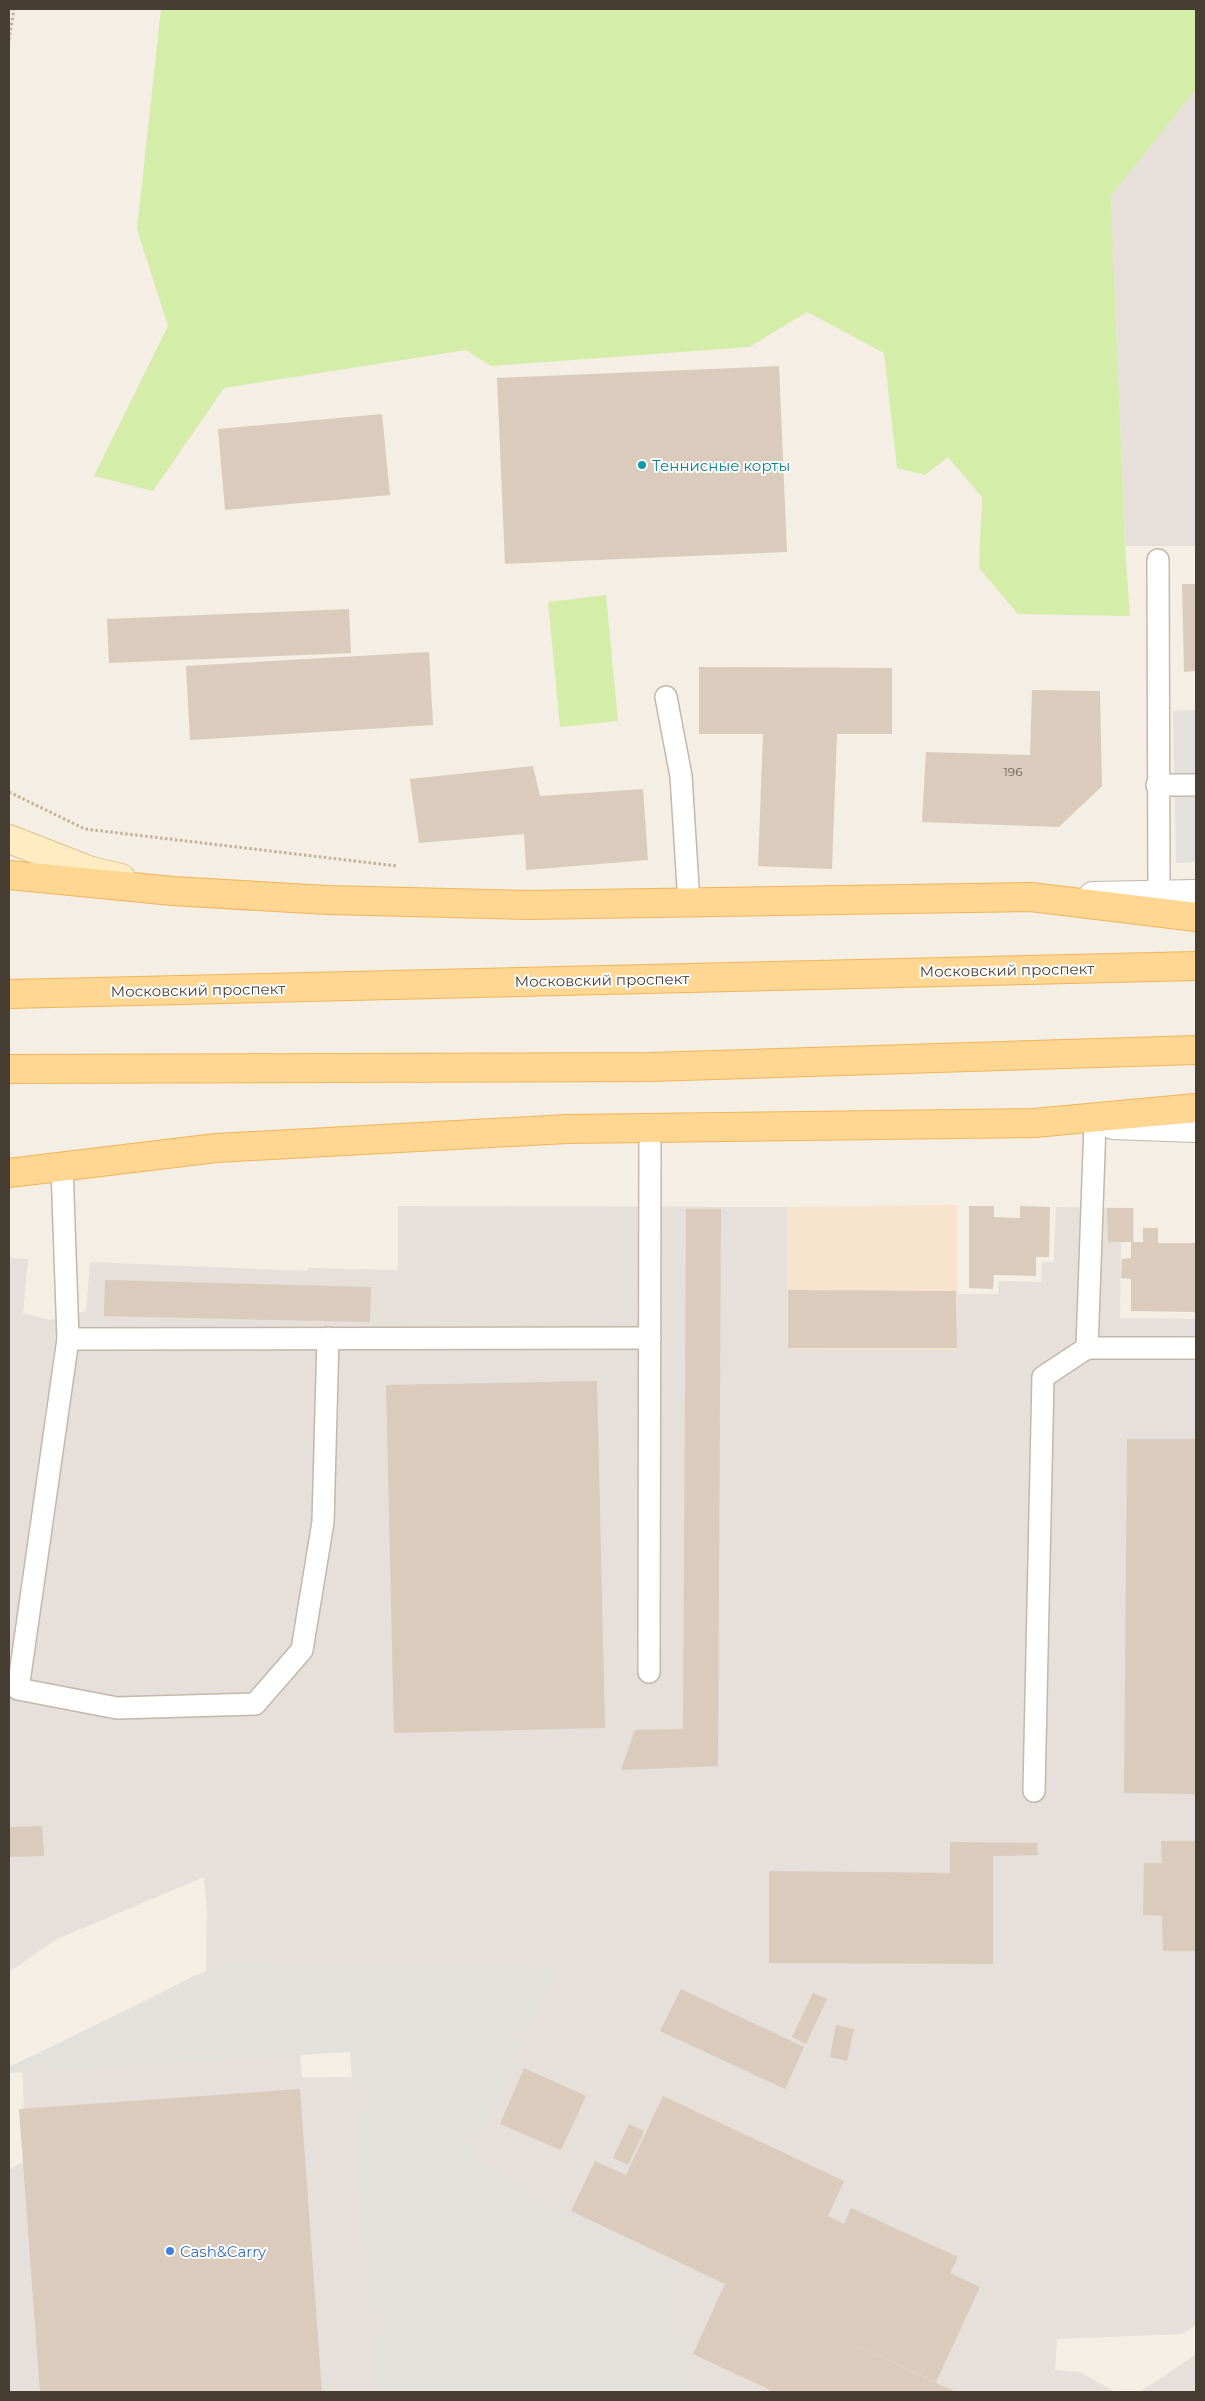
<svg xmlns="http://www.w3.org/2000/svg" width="1205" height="2401" font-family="Montserrat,sans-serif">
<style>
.commercial{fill:#f8e3cd}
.industrial{fill:#e6dfda;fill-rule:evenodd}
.green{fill:#d4eda9}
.parking{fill:#e4e1dd}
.building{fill:#dacbbc}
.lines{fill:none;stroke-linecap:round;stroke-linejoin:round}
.service-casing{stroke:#c3b8a9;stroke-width:24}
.minor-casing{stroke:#c3b8a9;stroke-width:30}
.secondary-casing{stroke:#dcc391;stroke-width:30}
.primary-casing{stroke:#efb557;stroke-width:30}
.path{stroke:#c4b096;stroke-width:3;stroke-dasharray:2.5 2.5;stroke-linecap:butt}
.service{stroke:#fff;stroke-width:21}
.minor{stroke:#fff;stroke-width:28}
.secondary{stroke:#ffecc3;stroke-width:28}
.primary{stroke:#ffd792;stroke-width:28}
.culture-dot{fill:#0f9aa8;stroke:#fff;stroke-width:2}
.shop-dot{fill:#3f7fe0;stroke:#fff;stroke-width:2}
.labels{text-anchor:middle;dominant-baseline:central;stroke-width:4;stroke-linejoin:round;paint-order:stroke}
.number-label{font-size:12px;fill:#6c6155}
.culture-label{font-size:15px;fill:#0d838f;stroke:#fff;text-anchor:start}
.street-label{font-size:15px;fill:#473e33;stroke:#fff}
.shop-label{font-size:15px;fill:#366cbe;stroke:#fff;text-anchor:start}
</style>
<rect width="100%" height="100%" fill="#f4eee4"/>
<path class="commercial" d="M 957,1205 L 958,1350 L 787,1349 L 787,1207 Z"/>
<g class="industrial">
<path d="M 1196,89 L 1196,546 L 1125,546 L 1111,196 Z"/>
<path d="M 398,1206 L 787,1207 L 787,1349 L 957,1350 L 958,1294 L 998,1294 L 999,1281 L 1041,1282 L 1042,1262 L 1054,1262 L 1056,1207 L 1134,1208 L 1134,1242 L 1121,1242 L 1120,1318 L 1196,1319 L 1196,2325 L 1182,2334 L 1057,2339 L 1055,2370 L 1080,2372 L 1115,2392 L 9,2392 L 9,2170 L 26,2160 L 22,2063 L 196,1975 L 206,1976 L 207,1911 L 204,1877 L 57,1939 L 9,1972 L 9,1258 L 28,1259 L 23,1313 L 50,1320 L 86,1311 L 90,1262 L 307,1271 L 308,1268 L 398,1270 ZM 294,1977 L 455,2078 L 302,2077 Z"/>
<path d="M 1196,2354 L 1196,2392 L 1139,2392 L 1160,2379 Z"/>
</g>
<g class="green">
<path d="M 161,9 L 1196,9 L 1196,89 L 1111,196 L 1125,546 L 1130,616 L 1018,614 L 979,568 L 982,497 L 948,457 L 925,475 L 897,468 L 884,353 L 807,312 L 749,347 L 491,366 L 466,350 L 224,388 L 153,491 L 94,476 L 168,326 L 137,229 Z"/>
<path d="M 606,595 L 618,721 L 560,727 L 548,602 Z"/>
</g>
<g class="parking">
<path d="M 1196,710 L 1196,862 L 1176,863 L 1173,711 Z"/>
<path d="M 221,1964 L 557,1967 L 470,2156 L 685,2274 L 687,2392 L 375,2392 L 350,2052 L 9,2073 L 9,2067 Z"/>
</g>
<g class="building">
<path d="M 779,366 L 787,552 L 505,564 L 497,378 Z"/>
<path d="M 382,414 L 390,495 L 225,510 L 218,429 Z"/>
<path d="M 1182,584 L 1196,584 L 1196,671 L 1184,672 Z"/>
<path d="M 349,609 L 351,653 L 109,663 L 107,619 Z"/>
<path d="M 429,652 L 433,725 L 190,740 L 186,666 Z"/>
<path d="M 699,667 L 892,668 L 892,734 L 837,734 L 832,869 L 758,866 L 763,734 L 699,734 Z"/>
<path d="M 1032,690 L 1100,691 L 1102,786 L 1059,827 L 922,822 L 926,752 L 1030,755 Z"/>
<path d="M 533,766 L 540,796 L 643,789 L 648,860 L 526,870 L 524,834 L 419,843 L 410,779 Z"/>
<path d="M 969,1206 L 994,1206 L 994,1217 L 1020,1218 L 1020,1206 L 1050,1207 L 1049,1257 L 1036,1257 L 1036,1276 L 994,1275 L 993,1289 L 969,1288 Z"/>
<path d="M 1107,1208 L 1133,1208 L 1133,1242 L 1143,1242 L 1143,1228 L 1158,1228 L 1158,1243 L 1196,1243 L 1196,1312 L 1131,1311 L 1131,1279 L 1121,1278 L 1122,1259 L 1131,1258 L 1131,1242 L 1108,1242 Z"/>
<path d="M 686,1209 L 721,1209 L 718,1766 L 621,1770 L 635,1730 L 683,1729 Z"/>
<path d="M 105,1280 L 371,1287 L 370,1322 L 104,1316 Z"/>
<path d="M 788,1290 L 956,1291 L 957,1348 L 788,1348 Z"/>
<path d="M 597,1381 L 605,1728 L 394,1733 L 386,1385 Z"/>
<path d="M 1127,1439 L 1196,1439 L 1196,1794 L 1124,1793 Z"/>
<path d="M 42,1826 L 44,1856 L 9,1857 L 9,1827 Z"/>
<path d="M 1161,1841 L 1196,1841 L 1196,1951 L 1163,1951 L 1162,1916 L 1143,1915 L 1144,1863 L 1162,1863 Z"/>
<path d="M 950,1842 L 1037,1843 L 1038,1855 L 993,1856 L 993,1964 L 769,1963 L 769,1871 L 950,1873 Z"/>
<path d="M 681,1989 L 804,2047 L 785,2089 L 660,2031 Z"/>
<path d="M 813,1993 L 827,1999 L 806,2044 L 792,2037 Z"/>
<path d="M 836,2025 L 854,2029 L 847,2061 L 830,2057 Z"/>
<path d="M 524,2068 L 586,2096 L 561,2150 L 500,2124 Z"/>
<path d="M 300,2089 L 322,2392 L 40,2392 L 19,2109 Z"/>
<path d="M 663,2096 L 844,2181 L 828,2216 L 844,2224 L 851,2208 L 958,2257 L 950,2273 L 980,2287 L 936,2382 L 822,2330 L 956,2392 L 774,2392 L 693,2354 L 725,2284 L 571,2211 L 595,2161 L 626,2175 Z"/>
<path d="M 629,2124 L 644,2131 L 628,2165 L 613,2158 Z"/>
</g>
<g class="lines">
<defs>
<g id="service">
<path d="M 1158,560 L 1159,895"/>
<path d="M 666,697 L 681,776 L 689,903"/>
<path d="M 1157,785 L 1196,785"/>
<path d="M 62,1167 L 68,1339 L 18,1689 L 117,1708 L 255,1704 L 302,1650 L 323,1522 L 328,1338"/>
<path d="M 68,1339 L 650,1338"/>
<path d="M 1087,1348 L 1196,1348"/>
<path d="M 649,1672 L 650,1128"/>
<path d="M 1034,1791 L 1043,1377 L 1087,1348 L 1095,1124"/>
</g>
<g id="minor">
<path d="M 1093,896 L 1196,894"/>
<path d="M 1113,1125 L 1196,1128"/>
</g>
<path id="secondary" d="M 9,839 L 91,871 L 121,878"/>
<g id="primary">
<path d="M 9,875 L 173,891 L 327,900 L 528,905 L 1031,897 L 1196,917"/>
<path d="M 9,994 L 1196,966"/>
<path d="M 9,1069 L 650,1067 L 1196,1050"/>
<path d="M 9,1173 L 216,1148 L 567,1129 L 1034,1123 L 1196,1108"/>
</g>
</defs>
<use href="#service" class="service-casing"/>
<use href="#minor" class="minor-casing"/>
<use href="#secondary" class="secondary-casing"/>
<use href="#primary" class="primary-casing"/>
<g class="path">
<path d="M 9,40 L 14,9"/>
<path d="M 9,792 L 85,829 L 397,866"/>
</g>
<use href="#service" class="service"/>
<use href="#minor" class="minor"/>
<use href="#secondary" class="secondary"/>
<use href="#primary" class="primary"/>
</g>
<circle class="culture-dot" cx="642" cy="465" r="5"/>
<circle class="shop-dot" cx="170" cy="2251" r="5"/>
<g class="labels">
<g class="number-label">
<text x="1013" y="771">196</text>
</g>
<g class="culture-label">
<text x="652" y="465">Теннисные корты</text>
</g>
<g class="street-label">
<text transform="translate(1007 970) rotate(-1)">Московский проспект</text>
<text transform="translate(602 980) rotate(-1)">Московский проспект</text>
<text transform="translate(198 990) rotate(-1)">Московский проспект</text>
</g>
<g class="shop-label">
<text x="180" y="2251">Cash&amp;Carry</text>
</g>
</g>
<rect width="1205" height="2401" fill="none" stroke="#473e33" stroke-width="20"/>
</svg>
